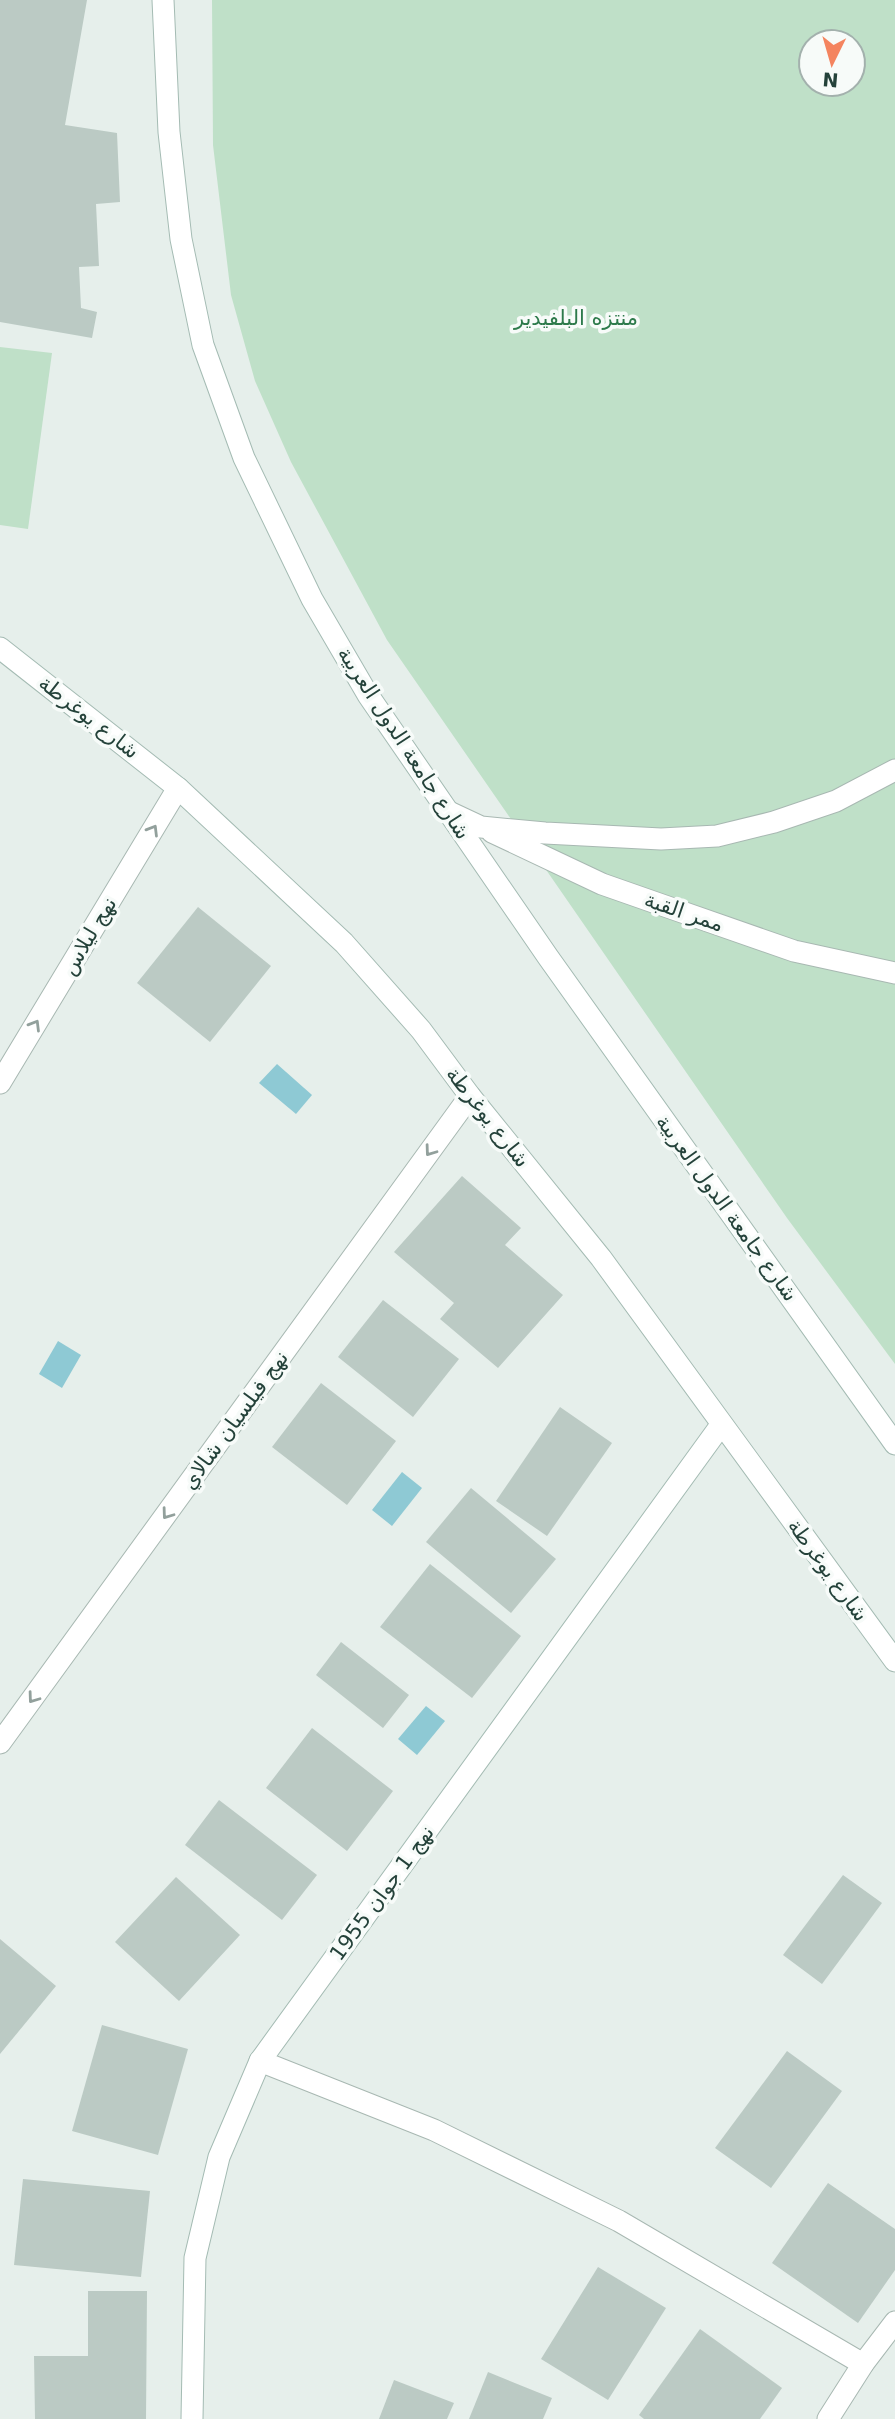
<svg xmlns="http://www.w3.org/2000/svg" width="895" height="2419" font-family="'DejaVu Sans','Noto Naskh Arabic',sans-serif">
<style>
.green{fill:#bfe0c8;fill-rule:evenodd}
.water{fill:#8ec9d4}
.building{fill:#bbcac4}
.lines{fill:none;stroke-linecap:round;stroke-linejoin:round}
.street-casing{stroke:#a8b8b2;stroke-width:23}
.secondary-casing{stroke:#a4bbb3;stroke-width:23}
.street{stroke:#fff;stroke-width:21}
.secondary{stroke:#fff;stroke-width:21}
.oneway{stroke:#92a09c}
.labels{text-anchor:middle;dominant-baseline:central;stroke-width:7;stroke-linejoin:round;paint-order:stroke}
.park-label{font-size:21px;fill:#2d7a4b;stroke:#f7fbf9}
.street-label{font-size:21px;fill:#24423a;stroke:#f7fbf9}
</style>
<rect width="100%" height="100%" fill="#e6efeb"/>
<g class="green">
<path d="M 212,0 L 895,0 L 895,1364 L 787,1218 L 387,640 L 291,462 L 255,381 L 231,295 L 213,145 ZM 811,42 L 853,42 L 853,84 L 811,84 Z"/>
<path d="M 0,347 L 52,353 L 28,529 L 0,525 Z"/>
</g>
<g class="water">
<path d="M 277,1064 L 312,1095 L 296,1114 L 259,1083 Z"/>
<path d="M 58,1341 L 81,1355 L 62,1388 L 39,1374 Z"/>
<path d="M 402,1472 L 422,1488 L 392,1526 L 372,1510 Z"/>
<path d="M 426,1706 L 445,1721 L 417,1755 L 398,1739 Z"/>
</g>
<g class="building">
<path d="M 0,0 L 87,0 L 65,125 L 117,133 L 120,202 L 96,204 L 99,266 L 79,267 L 81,308 L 97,312 L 92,338 L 0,322 Z"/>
<path d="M 198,907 L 271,966 L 210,1042 L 137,983 Z"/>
<path d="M 462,1176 L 521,1228 L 505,1245 L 563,1295 L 498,1368 L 440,1319 L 454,1303 L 394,1252 Z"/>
<path d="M 383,1300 L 459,1359 L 413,1417 L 338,1357 Z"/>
<path d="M 321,1383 L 396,1441 L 347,1505 L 272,1447 Z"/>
<path d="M 560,1407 L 612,1443 L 547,1536 L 496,1501 Z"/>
<path d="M 471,1488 L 556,1559 L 511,1613 L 426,1542 Z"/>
<path d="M 430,1564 L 521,1636 L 472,1698 L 380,1627 Z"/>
<path d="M 341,1642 L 409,1695 L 383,1728 L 316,1675 Z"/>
<path d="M 312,1728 L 393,1791 L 347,1851 L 266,1788 Z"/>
<path d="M 219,1800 L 317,1875 L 282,1920 L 185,1845 Z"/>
<path d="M 843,1875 L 882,1903 L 822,1984 L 783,1955 Z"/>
<path d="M 176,1877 L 240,1935 L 179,2001 L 115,1942 Z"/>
<path d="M 0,1939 L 56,1986 L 0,2054 Z"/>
<path d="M 102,2025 L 188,2049 L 158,2155 L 72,2131 Z"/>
<path d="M 787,2051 L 842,2091 L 771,2188 L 715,2148 Z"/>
<path d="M 23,2179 L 150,2191 L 141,2277 L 14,2265 Z"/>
<path d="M 828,2183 L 895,2229 L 895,2270 L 858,2323 L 772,2263 Z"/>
<path d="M 598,2267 L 666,2308 L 608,2400 L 541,2359 Z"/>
<path d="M 88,2291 L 147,2291 L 146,2419 L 35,2419 L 34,2356 L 88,2356 Z"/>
<path d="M 700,2329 L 782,2388 L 760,2419 L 644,2419 L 639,2415 Z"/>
<path d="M 488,2372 L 552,2398 L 543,2419 L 469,2419 Z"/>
<path d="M 394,2380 L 454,2403 L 447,2419 L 379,2419 Z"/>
</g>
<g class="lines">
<defs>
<g id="street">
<path d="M 449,812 L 481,827 L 545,833 L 661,839 L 717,836 L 774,822 L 836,801 L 895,770"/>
<path d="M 492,832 L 602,884 L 662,905 L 794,951 L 895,973"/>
<path d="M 0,1083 L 178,788"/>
<path d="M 0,1743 L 470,1096"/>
<path d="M 260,2061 L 434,2130 L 619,2221 L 863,2364"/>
<path d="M 828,2419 L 863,2364 L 895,2322"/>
</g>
<g id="secondary">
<path d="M 163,0 L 169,132 L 181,239 L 203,345 L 244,458 L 312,599 L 368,695 L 548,957 L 895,1444"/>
<path d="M 0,648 L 178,788 L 344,943 L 421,1030 L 470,1096 L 601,1258 L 895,1661"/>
<path d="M 192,2419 L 195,2258 L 219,2157 L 260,2061 L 721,1425"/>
</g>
</defs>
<use href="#street" class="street-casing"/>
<use href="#secondary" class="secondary-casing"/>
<use href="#street" class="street"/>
<use href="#secondary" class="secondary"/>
</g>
<defs><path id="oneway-chevron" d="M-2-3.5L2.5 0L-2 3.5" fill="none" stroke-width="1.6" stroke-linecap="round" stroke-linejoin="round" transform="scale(1.75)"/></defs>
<g class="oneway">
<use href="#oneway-chevron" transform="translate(153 830) rotate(-59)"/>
<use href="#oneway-chevron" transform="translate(35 1025) rotate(-59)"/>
<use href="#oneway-chevron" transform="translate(430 1151) rotate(126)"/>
<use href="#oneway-chevron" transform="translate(167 1514) rotate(126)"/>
<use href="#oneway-chevron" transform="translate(33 1698) rotate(126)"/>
</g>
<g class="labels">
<g class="park-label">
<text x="576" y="318">منتزه البلفيدير</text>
</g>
<g class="street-label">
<text transform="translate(89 717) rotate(38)">شارع يوغرطة</text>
<text transform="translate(404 743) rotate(57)">شارع جامعة الدول العربية</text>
<text transform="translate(684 912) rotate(19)">ممر القبة</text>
<text transform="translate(89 936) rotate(-59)">نهج ليلاس</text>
<text transform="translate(488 1117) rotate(52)">شارع يوغرطة</text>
<text transform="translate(727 1208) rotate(54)">شارع جامعة الدول العربية</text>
<text transform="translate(235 1420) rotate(-54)">نهج فيلسيان شالاي</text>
<text transform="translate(828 1570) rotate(54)">شارع يوغرطة</text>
<text transform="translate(382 1893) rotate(-54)">نهج 1 جوان 1955</text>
</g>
</g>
<g transform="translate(832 63) rotate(185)"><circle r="33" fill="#f7fbf9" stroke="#a3b1ad" stroke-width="2"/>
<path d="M0-5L12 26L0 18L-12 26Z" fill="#f4845f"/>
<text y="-10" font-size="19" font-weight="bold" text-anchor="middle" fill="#24423a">N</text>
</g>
</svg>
